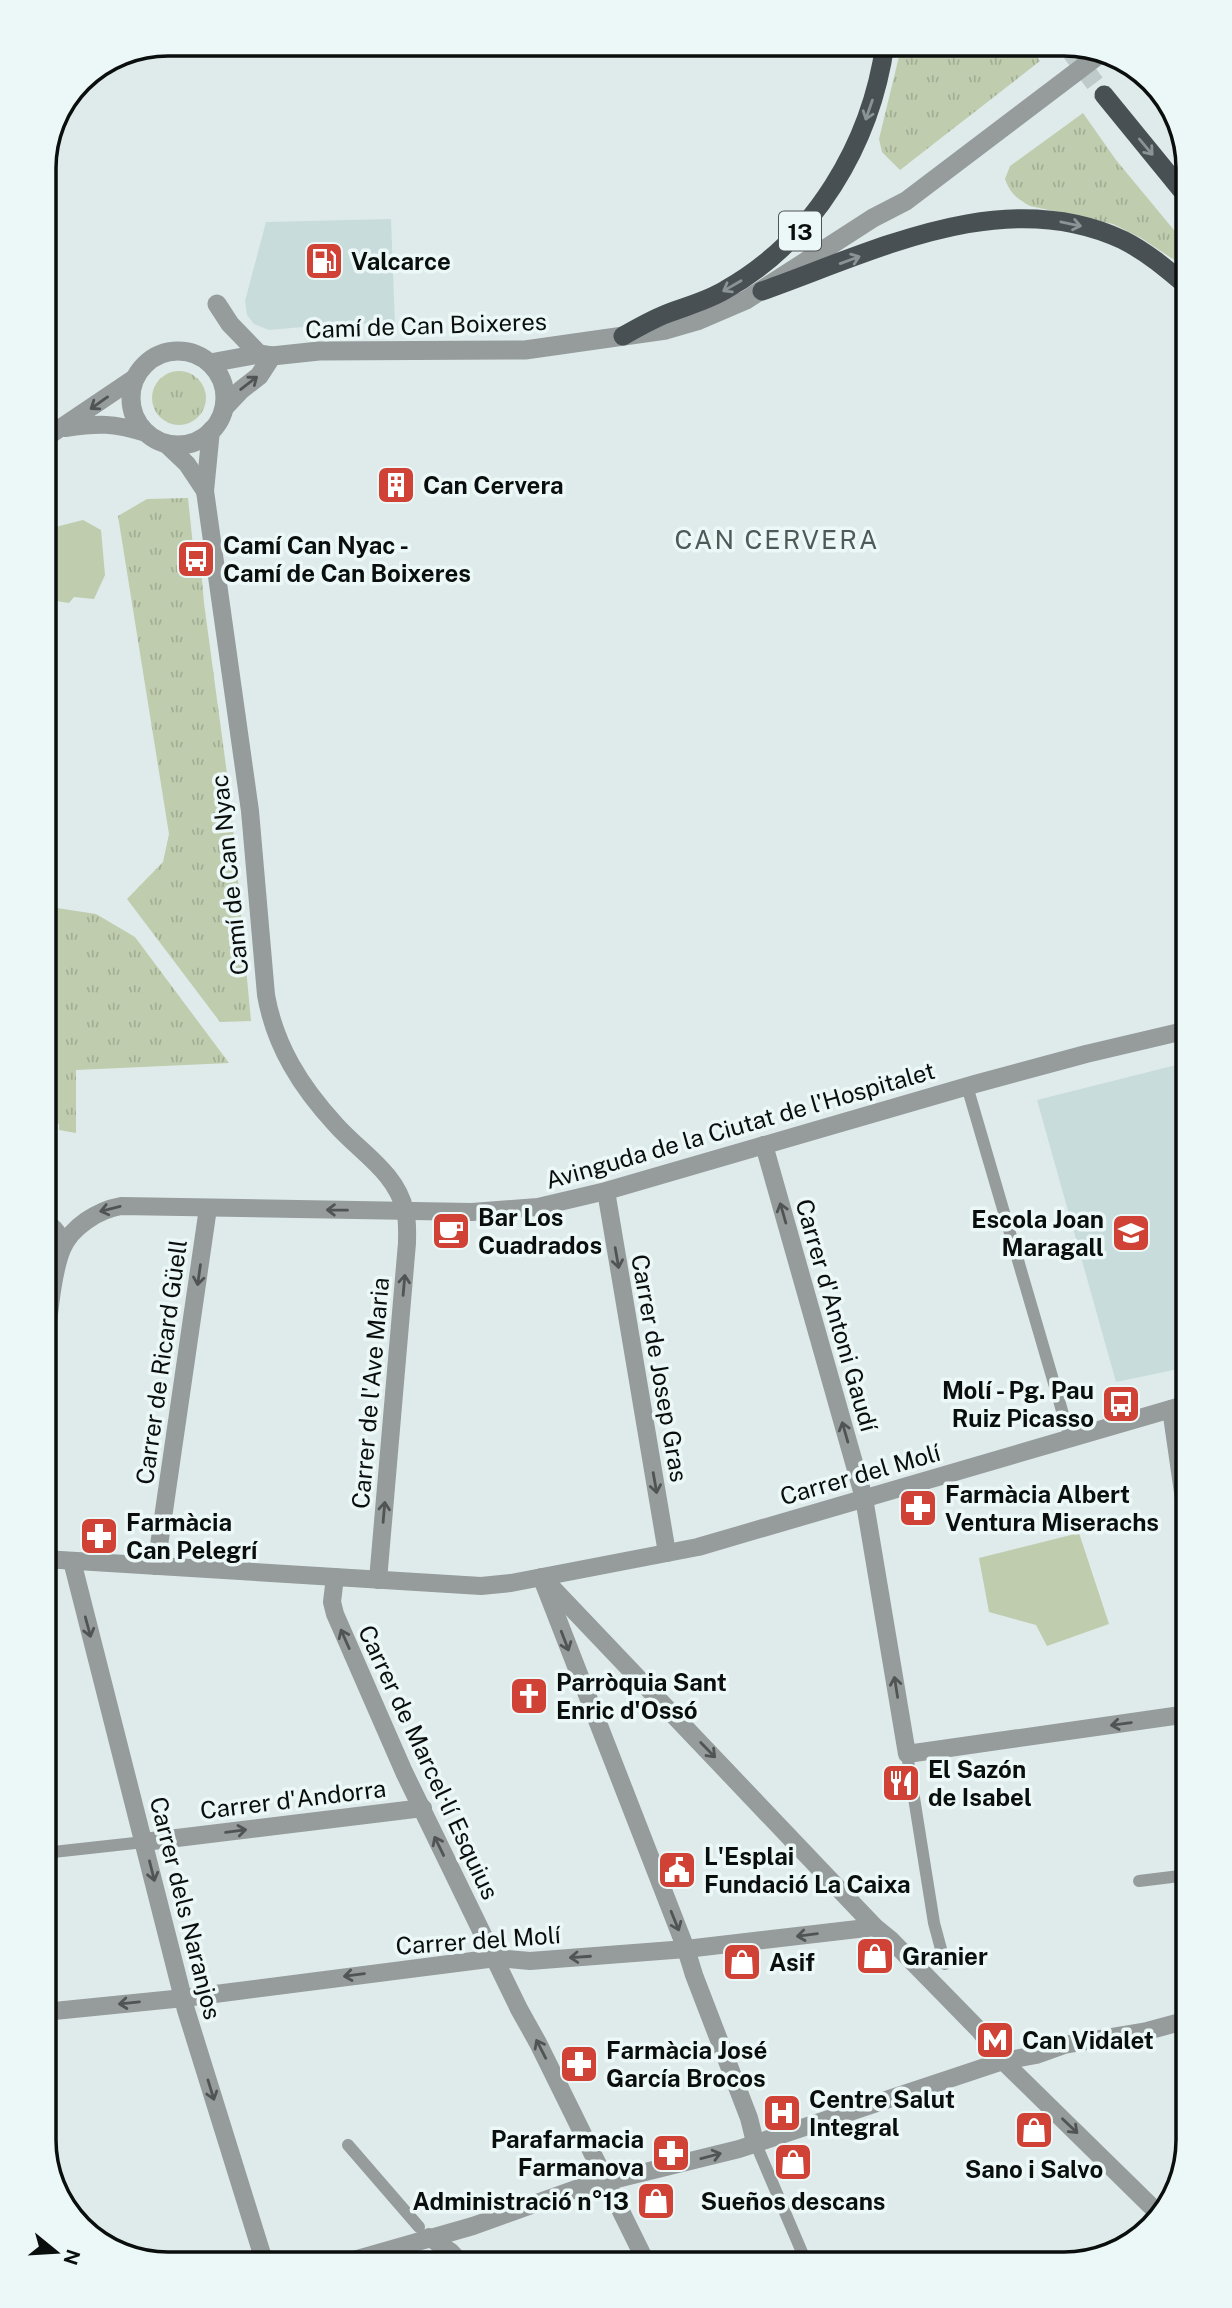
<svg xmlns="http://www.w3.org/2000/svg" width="1232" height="2308" font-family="'Public Sans',sans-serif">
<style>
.built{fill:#c8dcdb}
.grass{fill:url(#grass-tufts)}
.park{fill:#bfccae}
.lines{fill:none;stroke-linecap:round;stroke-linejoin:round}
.trunk-tunnel{stroke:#becac9;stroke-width:19;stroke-dasharray:19 10;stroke-linecap:butt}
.pedestrian{stroke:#969b9c;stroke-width:12}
.minor{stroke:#969b9c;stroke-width:18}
.tertiary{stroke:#969b9c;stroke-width:19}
.trunk{stroke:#485054;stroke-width:19}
.oneway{stroke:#8a9395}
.oneway2{stroke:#505454}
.labels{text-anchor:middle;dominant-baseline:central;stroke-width:7;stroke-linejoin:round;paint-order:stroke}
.shield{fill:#ecf8f7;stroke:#4e5453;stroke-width:2}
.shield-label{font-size:23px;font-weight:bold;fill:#0a0e0d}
.poi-label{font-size:24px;font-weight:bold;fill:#0a0e0d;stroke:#ecf8f7;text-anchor:start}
.street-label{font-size:24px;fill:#0a0e0d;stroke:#ecf8f7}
.neighbourhood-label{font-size:26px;letter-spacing:2px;fill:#4f5958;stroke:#ecf8f7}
.rim{fill:none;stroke:#0a0e0d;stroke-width:3.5}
</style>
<defs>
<pattern id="grass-tufts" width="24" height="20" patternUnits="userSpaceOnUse" patternTransform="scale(1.75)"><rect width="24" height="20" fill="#bfccae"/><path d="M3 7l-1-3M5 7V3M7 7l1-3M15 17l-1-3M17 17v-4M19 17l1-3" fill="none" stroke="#a3ae94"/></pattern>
</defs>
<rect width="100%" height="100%" fill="#deebea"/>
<g class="built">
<path d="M 391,219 L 395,324 L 348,323 L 269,330 L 254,324 L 247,315 L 245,301 L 266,222 Z"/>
<path d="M 1188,1062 L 1188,1367 L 1116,1382 L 1037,1100 Z"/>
</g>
<g class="grass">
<path d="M 902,44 L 1027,44 L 1040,61 L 900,170 L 882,152 L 879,139 Z"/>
<path d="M 1083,113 L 1116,160 L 1188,247 L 1188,269 L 1141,238 L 1113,224 L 1030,206 C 1017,199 1010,193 1005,179 L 1010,166 Z"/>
<circle cx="179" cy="398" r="27"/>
<path d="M 188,498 L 195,565 L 201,568 L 204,603 L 230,796 L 251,1021 L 220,1022 L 127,899 L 163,862 L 169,834 L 118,516 L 147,499 Z"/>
<path d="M 44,906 L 96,914 L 135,937 L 229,1063 L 76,1070 L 76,1133 L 59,1130 L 59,1124 L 44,1120 Z"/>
</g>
<g class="park">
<path d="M 83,520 L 101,530 L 105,575 L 94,599 L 74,597 L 69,603 L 44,599 L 44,530 Z"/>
<path d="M 1079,1533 L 1109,1624 L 1047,1646 L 1036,1625 L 989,1612 L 979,1558 Z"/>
</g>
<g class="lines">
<path class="trunk-tunnel" d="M 1066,45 L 1104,95"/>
<g class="pedestrian">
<path d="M 967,1086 L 1070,1438"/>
<path d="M 907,1754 L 934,1923 L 945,1964"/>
<path d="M 44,1853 L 144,1842"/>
<path d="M 1139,1881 L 1188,1875"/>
<path d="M 755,2142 L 807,2264"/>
<path d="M 348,2145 L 419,2227"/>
</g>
<g class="minor">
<path d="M 65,428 C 99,423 113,423 146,433"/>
<path d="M 211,430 L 205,491 L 250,811 L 266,995 C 275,1046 301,1087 336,1125 C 360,1152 397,1173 405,1211 C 408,1221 407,1233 407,1243 L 378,1580"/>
<path d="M 44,439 L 136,377"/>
<path d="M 166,444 L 187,464 L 205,491"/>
<path d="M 764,1145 L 864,1498 L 907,1754 L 1188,1714"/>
<path d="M 606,1191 L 667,1553"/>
<path d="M 44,1223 C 56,1227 60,1235 62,1247"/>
<path d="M 44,1358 C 48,1328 51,1276 62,1249 C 71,1227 98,1210 121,1206 L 472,1212 L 538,1207 L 606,1191 L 975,1084 L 1086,1054 L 1188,1030"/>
<path d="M 1171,1409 L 1188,1527"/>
<path d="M 44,1559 L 481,1586 L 511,1583 L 698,1547 L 1188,1404"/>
<path d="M 72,1561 L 186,2010 L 265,2264"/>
<path d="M 156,1566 L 208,1208"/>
<path d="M 335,1577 L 332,1602 L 335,1614 L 404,1772 L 519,2009 L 538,2043 L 647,2264"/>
<path d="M 542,1577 L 875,1927 L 891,1940 L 980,2031 L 1003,2061 L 1160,2215"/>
<path d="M 544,1584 L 686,1949 L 694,1975 L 749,2118 L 755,2142"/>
<path d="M 144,1842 L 423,1808"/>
<path d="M 44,2012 L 184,1998 L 496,1958 L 530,1961 L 686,1949 L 875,1927"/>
<path d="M 429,2237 L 451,2252 L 462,2264"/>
<path d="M 340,2264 L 473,2226 L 576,2189 L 739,2149 L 1003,2061 L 1036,2055 L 1064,2045 L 1147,2031 L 1188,2020"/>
</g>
<g class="tertiary">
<path d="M 217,304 L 230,324 L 259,354"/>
<circle cx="178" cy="398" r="47"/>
<path d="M 210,363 L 259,354 L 272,356 L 319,351 L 525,350 L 666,330 L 697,321 L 746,300 L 873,218 L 906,201 L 1100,54"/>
<path d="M 224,408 L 241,390 L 259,376 L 272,356"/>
</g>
<g class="trunk">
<path d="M 1066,44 L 1066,45"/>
<path d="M 1104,95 L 1188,198"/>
<path d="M 762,291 C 875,251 1004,184 1123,240 C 1147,252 1168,270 1188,287"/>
<path d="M 623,336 C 637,328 651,320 666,314 C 686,306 707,301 725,290 C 814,240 871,144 885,44"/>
</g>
</g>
<defs><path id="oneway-shaft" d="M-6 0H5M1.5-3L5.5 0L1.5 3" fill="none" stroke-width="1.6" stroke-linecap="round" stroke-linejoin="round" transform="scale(1.75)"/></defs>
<g class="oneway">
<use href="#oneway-shaft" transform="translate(869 110) rotate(109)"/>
<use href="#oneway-shaft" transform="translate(1146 147) rotate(50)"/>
<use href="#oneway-shaft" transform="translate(1071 224) rotate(12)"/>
<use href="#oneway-shaft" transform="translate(850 260) rotate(-20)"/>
<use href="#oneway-shaft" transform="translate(732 286) rotate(150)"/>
</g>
<g class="oneway2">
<use href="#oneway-shaft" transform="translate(249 383) rotate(-38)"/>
<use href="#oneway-shaft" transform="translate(99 403) rotate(145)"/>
<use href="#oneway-shaft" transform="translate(110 1209) rotate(166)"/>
<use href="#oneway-shaft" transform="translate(337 1210) rotate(-179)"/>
<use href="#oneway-shaft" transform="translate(783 1213) rotate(-106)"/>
<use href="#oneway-shaft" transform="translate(617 1258) rotate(80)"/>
<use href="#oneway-shaft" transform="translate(199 1275) rotate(98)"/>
<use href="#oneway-shaft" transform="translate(404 1285) rotate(-85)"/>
<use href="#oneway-shaft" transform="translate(845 1432) rotate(-106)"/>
<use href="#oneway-shaft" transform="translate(655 1483) rotate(80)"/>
<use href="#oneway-shaft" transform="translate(384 1512) rotate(-85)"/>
<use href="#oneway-shaft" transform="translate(88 1627) rotate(75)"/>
<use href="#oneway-shaft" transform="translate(345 1639) rotate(-114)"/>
<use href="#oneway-shaft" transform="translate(565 1641) rotate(69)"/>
<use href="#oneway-shaft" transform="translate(896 1687) rotate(-99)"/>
<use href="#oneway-shaft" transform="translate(1121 1724) rotate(172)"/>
<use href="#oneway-shaft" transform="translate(708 1750) rotate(46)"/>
<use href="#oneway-shaft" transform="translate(236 1831) rotate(-7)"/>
<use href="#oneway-shaft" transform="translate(439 1846) rotate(-116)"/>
<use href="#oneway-shaft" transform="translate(152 1871) rotate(76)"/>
<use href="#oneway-shaft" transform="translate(675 1921) rotate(68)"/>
<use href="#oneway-shaft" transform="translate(807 1935) rotate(173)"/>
<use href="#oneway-shaft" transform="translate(580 1957) rotate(176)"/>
<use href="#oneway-shaft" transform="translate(354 1975) rotate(173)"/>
<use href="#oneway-shaft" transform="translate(129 2003) rotate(174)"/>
<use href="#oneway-shaft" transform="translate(541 2049) rotate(-117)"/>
<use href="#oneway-shaft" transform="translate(211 2090) rotate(73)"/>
<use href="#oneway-shaft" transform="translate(1070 2126) rotate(44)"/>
<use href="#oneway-shaft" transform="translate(711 2156) rotate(-15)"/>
</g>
<defs>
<symbol id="fuel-square" viewBox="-11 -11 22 22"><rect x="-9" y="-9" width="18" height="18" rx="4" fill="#cf4235" stroke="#ecf8f7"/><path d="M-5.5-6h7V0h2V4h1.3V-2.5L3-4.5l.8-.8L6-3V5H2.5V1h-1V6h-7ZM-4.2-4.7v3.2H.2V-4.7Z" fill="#fff"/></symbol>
<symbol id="building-square" viewBox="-11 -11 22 22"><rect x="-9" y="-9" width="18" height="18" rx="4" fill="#cf4235" stroke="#ecf8f7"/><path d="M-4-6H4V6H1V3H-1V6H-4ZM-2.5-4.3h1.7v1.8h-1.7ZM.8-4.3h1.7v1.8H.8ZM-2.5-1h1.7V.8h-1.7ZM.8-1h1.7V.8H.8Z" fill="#fff"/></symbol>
<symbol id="bus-square" viewBox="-11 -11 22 22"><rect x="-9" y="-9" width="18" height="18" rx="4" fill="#cf4235" stroke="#ecf8f7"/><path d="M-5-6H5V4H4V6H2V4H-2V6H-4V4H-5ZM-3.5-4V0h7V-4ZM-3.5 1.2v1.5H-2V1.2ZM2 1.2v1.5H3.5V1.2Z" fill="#fff"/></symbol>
<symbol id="cafe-square" viewBox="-11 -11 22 22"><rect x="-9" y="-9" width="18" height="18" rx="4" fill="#cf4235" stroke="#ecf8f7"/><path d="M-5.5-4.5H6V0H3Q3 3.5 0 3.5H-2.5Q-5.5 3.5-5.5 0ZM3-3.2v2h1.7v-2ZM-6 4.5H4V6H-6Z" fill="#fff"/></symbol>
<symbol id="school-square" viewBox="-11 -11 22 22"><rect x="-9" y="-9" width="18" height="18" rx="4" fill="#cf4235" stroke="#ecf8f7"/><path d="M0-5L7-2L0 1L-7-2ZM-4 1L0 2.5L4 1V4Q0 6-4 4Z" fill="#fff"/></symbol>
<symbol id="pharmacy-square" viewBox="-11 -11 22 22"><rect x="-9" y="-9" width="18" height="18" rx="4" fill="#cf4235" stroke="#ecf8f7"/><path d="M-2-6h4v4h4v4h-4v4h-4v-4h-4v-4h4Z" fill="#fff"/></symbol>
<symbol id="church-square" viewBox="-11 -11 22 22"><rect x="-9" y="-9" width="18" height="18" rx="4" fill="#cf4235" stroke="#ecf8f7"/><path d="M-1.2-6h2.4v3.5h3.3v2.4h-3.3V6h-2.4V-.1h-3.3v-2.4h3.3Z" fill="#fff"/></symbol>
<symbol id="restaurant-square" viewBox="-11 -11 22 22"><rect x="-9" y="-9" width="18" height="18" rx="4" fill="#cf4235" stroke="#ecf8f7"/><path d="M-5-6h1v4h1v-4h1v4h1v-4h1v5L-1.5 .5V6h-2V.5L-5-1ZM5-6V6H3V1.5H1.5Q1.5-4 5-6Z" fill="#fff"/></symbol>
<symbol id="civic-square" viewBox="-11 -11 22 22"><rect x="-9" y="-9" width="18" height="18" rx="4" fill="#cf4235" stroke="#ecf8f7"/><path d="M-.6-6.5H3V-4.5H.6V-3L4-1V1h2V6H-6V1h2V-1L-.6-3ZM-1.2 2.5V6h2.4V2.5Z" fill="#fff"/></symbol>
<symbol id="shop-square" viewBox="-11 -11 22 22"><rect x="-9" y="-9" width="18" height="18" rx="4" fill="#cf4235" stroke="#ecf8f7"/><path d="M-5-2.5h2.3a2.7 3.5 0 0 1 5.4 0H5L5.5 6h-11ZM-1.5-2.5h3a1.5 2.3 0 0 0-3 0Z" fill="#fff"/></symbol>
<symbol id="metro-square" viewBox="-11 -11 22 22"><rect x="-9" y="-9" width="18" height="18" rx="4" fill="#cf4235" stroke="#ecf8f7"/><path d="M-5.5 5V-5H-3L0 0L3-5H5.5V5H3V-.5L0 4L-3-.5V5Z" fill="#fff"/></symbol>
<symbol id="hospital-square" viewBox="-11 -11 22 22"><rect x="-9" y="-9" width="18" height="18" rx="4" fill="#cf4235" stroke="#ecf8f7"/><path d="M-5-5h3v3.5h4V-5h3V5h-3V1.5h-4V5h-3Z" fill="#fff"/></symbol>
</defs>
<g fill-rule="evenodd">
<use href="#fuel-square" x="302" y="239" width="44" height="44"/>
<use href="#building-square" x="374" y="463" width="44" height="44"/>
<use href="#bus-square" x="174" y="537" width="44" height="44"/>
<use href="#cafe-square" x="429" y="1209" width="44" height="44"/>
<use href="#school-square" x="1109" y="1211" width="44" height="44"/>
<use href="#bus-square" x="1099" y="1382" width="44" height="44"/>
<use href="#pharmacy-square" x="896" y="1486" width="44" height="44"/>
<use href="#pharmacy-square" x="77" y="1514" width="44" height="44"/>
<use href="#church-square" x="507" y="1674" width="44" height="44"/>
<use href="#restaurant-square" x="879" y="1761" width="44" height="44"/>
<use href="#civic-square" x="655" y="1848" width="44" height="44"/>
<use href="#shop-square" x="853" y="1934" width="44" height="44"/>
<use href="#shop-square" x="720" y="1940" width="44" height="44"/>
<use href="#metro-square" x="973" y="2018" width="44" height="44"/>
<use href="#pharmacy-square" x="557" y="2042" width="44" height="44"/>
<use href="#hospital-square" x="760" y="2091" width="44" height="44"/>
<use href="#shop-square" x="1012" y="2108" width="44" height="44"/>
<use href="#pharmacy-square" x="649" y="2131" width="44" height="44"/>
<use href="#shop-square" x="771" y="2140" width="44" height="44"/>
<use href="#shop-square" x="634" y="2179" width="44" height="44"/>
</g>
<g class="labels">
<rect class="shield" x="779" y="211.5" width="42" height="39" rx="5"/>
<g class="shield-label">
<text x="800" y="231">13</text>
</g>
<g class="poi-label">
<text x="351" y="261">Valcarce</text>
<text x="423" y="485">Can Cervera</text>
<text x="223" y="545">Camí Can Nyac -<tspan x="223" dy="28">Camí de Can Boixeres</tspan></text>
<text x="478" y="1217">Bar Los<tspan x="478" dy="28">Cuadrados</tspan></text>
<text x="1104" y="1219" text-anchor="end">Escola Joan<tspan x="1104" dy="28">Maragall</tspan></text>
<text x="1094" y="1390" text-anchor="end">Molí - Pg. Pau<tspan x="1094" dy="28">Ruiz Picasso</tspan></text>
<text x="945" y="1494">Farmàcia Albert<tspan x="945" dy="28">Ventura Miserachs</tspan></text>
<text x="126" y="1522">Farmàcia<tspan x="126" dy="28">Can Pelegrí</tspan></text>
<text x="556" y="1682">Parròquia Sant<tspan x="556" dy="28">Enric d'Ossó</tspan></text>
<text x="928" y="1769">El Sazón<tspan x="928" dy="28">de Isabel</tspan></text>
<text x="704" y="1856">L'Esplai<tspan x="704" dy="28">Fundació La Caixa</tspan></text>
<text x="902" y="1956">Granier</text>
<text x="769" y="1962">Asif</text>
<text x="1022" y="2040">Can Vidalet</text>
<text x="606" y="2050">Farmàcia José<tspan x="606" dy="28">García Brocos</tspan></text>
<text x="809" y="2099">Centre Salut<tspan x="809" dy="28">Integral</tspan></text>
<text x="644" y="2139" text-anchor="end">Parafarmacia<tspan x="644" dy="28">Farmanova</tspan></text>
<text x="1034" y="2169" text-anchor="middle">Sano i Salvo</text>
<text x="629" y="2201" text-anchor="end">Administració n°13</text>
<text x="793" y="2201" text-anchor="middle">Sueños descans</text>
</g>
<g class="street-label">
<text transform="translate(426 325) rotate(-2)">Camí de Can Boixeres</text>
<text transform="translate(229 875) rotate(-96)">Camí de Can Nyac</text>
<text transform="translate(740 1125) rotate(-16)">Avinguda de la Ciutat de l'Hospitalet</text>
<text transform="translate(837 1315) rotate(74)">Carrer d'Antoni Gaudí</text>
<text transform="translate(161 1362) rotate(-82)">Carrer de Ricard Güell</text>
<text transform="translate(660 1368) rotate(80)">Carrer de Josep Gras</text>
<text transform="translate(370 1393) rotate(-85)">Carrer de l'Ave Maria</text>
<text transform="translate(860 1474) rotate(-16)">Carrer del Molí</text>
<text transform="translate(429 1762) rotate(65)">Carrer de Marcel·lí Esquius</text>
<text transform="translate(293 1799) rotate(-7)">Carrer d'Andorra</text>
<text transform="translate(186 1908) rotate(76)">Carrer dels Naranjos</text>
<text transform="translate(478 1940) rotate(-4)">Carrer del Molí</text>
</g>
<g class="neighbourhood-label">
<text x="777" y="539">CAN CERVERA</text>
</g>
</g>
<path d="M0 0H1232V2308H0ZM168 56H1064A112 112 0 0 1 1176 168V2140A112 112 0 0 1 1064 2252H168A112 112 0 0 1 56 2140V168A112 112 0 0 1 168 56Z" fill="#ecf8f7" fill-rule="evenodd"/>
<path class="rim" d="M168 56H1064A112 112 0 0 1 1176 168V2140A112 112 0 0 1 1064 2252H168A112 112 0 0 1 56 2140V168A112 112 0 0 1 168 56Z"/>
<g transform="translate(56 2252) rotate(108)" stroke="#ecf8f7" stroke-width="5" paint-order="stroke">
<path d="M0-5L12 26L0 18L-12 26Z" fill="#0a0e0d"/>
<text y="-10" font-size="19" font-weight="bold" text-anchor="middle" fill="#0a0e0d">N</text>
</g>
</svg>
